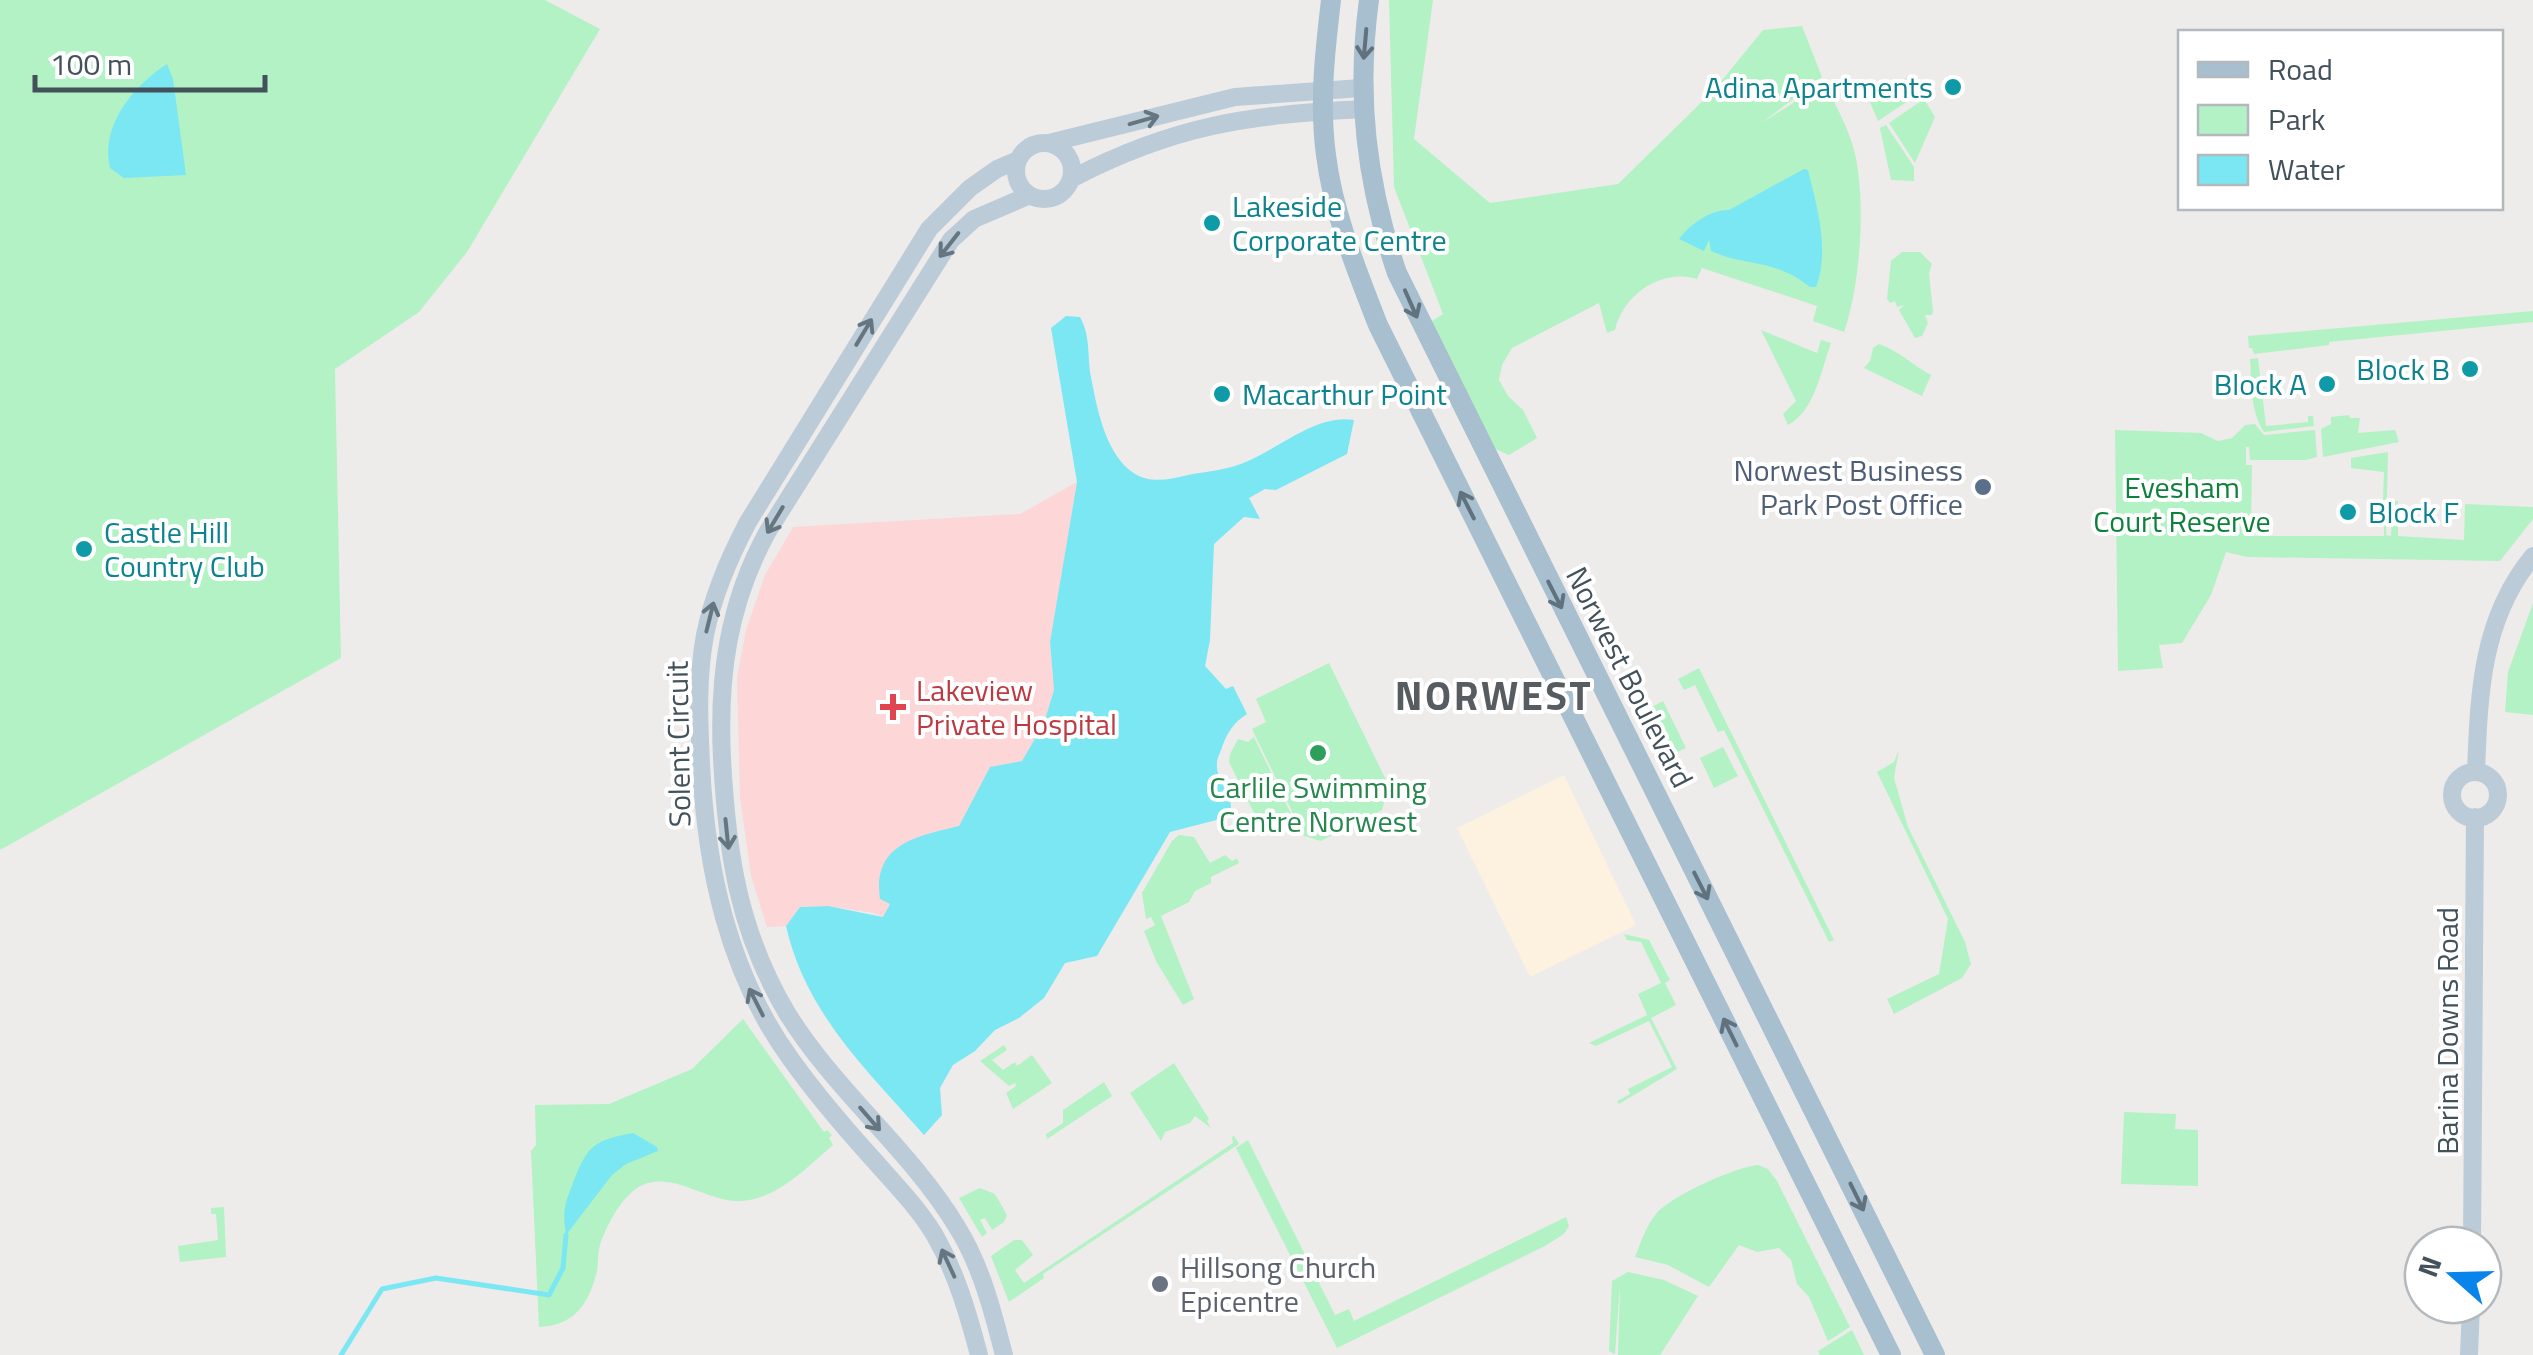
<svg xmlns="http://www.w3.org/2000/svg" width="2533" height="1355" font-family="'Titillium Web',sans-serif">
  <style>
    .commercial { fill: #fdf1e0 }
    .medical { fill: #fdd6d7 }
    .green { fill: #b3f2c4 }
    .water { fill: #7be7f3 }
    .lines { fill: none; stroke-linecap: round; stroke-linejoin: round }
    .stream { stroke: #7be7f3; stroke-width: 5 }
    .secondary { stroke: #bbcbd7; stroke-width: 18 }
    .primary { stroke: #a7bfce; stroke-width: 20 }
    .oneway { stroke: #60727d }
    .oneway2 { stroke: #667680 }
    .culture-dot { fill: #0f9aa8; stroke: #fff; stroke-width: 4 }
    .service-dot { fill: #5c6f8a; stroke: #fff; stroke-width: 4 }
    .health-dot { fill: #e0444e; stroke: #fff; stroke-width: 4 }
    .leisure-dot { fill: #2e9e5b; stroke: #fff; stroke-width: 4 }
    .worship-dot { fill: #6b7280; stroke: #fff; stroke-width: 4 }
    .labels { text-anchor: middle; dominant-baseline: central; stroke-width: 8; stroke-linejoin: round; paint-order: stroke }
    .culture-label { font-size: 30px; fill: #0d838f; stroke: #fff; text-anchor: start }
    .service-label { font-size: 30px; fill: #4e5e75; stroke: #fff; text-anchor: end }
    .park-label { font-size: 30px; fill: #0e803b; stroke: #fff }
    .street-label { font-size: 30px; fill: #42515a; stroke: #fff }
    .health-label { font-size: 30px; fill: #be3a42; stroke: #fff; text-anchor: start }
    .leisure-label { font-size: 30px; fill: #27864d; stroke: #fff }
    .worship-label { font-size: 30px; fill: #5b616d; stroke: #fff; text-anchor: start }
    .district-label { font-size: 40px; font-weight: bold; letter-spacing: 2.5px; fill: #575c61; stroke: #fff }
  </style>
  <rect width="100%" height="100%" fill="#eeebeb"/>
  <path class="commercial" d="M1564 775 1636 925 1530 977 1457 828Z"/>
  <path class="medical" d="M1077 482 1050 642 1054 690 1044 723 1022 761 990 767 959 826 927 834 883 917 874 913 828 906 800 907 786 926 767 927 751 876 740 797 737 678 746 630 765 575 793 527 1020 514Z"/>
  <path class="green" d="M0 0H545L600 29 467 252 419 312 335 369 341 658 0 850Z
    M1389 0H1433L1414 139 1490 203 1618 184 1715 89 1763 30 1802 26 1822 77 1763 122 1825 83C1834 102 1844 120 1851 140 1868 188 1861 284 1844 332L1813 321 1817 306 1702 268 1697 279C1661 268 1623 295 1615 330L1607 333 1599 303 1512 348 1502 365 1499 380 1508 396 1523 410 1537 438 1509 455 1493 448 1429 323 1443 314 1394 187Z
    M1906 78 1917 95 1878 121 1870 102Z
    M1924 99 1935 117 1915 163 1889 123Z
    M1886 125 1914 167V181L1891 180 1880 128Z
    M1902 252H1920L1932 264 1929 273 1933 312 1932 315H1925L1928 323 1922 336 1915 338 1899 310 1904 305 1897 307 1895 301 1890 303 1887 299 1891 261Z
    M2533 311V322L2329 342V345L2254 354 2252 348H2249L2248 336Z
    M1761 330 1817 353 1821 340 1831 343C1821 370 1815 411 1788 425L1783 414 1796 401Z
    M1879 344C1900 351 1912 365 1931 375L1922 396 1864 368 1870 361 1873 348Z
    M2258 358 2266 426 2308 422V416H2313L2314 426 2264 432C2250 411 2252 384 2250 359Z
    M2349 415 2350 418H2360L2358 433 2395 430 2399 442 2323 457 2321 429 2331 424V417Z
    M2255 424 2264 435 2315 430 2317 457 2306 460H2250L2249 447H2246V465H2252L2251 536H2384V507H2387L2386 535 2391 536 2393 501H2398V536L2464 540 2465 504 2533 507V519L2500 561 2247 557 2226 552 2211 595 2182 643 2159 645 2163 668 2118 671 2115 430 2201 433 2218 441 2232 438 2245 425Z
    M2388 452 2387 500H2383L2384 472 2351 468V458Z
    M2533 603V715L2505 712 2508 672Z
    M1329 663 1389 786 1382 810 1321 841 1304 836 1252 729 1266 722 1256 699Z
    M1699 668 1834 940 1829 942 1724 730 1718 732 1695 685 1684 690 1678 679Z
    M1663 701 1686 748 1673 754 1650 708Z
    M1254 737 1293 818 1260 833 1255 815 1229 762 1230 754 1238 739 1248 742Z
    M1723 747 1738 776 1714 788 1700 758Z
    M1899 750 1894 778 1908 827 1965 942 1971 964 1962 978 1894 1014 1887 999 1939 974 1948 919 1877 772 1894 762Z
    M1179 835 1194 837 1210 863 1225 855 1232 861 1237 858 1239 863 1211 877V883L1195 891 1189 902 1161 916 1194 999 1183 1005 1157 963 1144 931 1155 925 1151 917 1146 919 1142 893 1172 841Z
    M1624 934 1649 940 1670 980 1665 983 1676 1005 1651 1018 1677 1069 1619 1104 1617 1101 1630 1094 1628 1089 1672 1067 1649 1021 1596 1046 1589 1043 1647 1015 1638 994 1661 983 1641 942 1627 940Z
    M743 1019 824 1132 827 1130 832 1135 829 1138 833 1145C807 1167 779 1198 742 1201 706 1204 665 1163 632 1192 618 1204 606 1227 600 1245 597 1255 599 1265 596 1275 588 1306 572 1326 539 1327L531 1151 536 1145 535 1105 609 1104 692 1069Z
    M1004 1045 1007 1050 992 1060 1003 1070 1015 1062 1017 1066 1032 1055 1052 1083 1013 1109 1006 1093 1016 1086 1015 1083 1009 1086 980 1061Z
    M1174 1063 1209 1119 1207 1121 1211 1128 1195 1116 1190 1123 1165 1132 1161 1141 1130 1093Z
    M1104 1082 1112 1096 1047 1139 1046 1134 1063 1123V1110Z
    M2124 1112 2176 1114 2175 1129 2198 1130V1186L2121 1184Z
    M1234 1136 1239 1144 1043 1274 1044 1278 1009 1302 991 1256 1014 1240H1022L1033 1255 1015 1270 1024 1283 1233 1143 1232 1137Z
    M1248 1140 1335 1315 1349 1309 1354 1321 1566 1217 1569 1226 1564 1234 1545 1246 1337 1348 1236 1148Z
    M1758 1165 1768 1169 1777 1181 1850 1327 1828 1341 1809 1297 1797 1284 1791 1260 1779 1248 1757 1252 1739 1245 1709 1287 1668 1265 1635 1257C1641 1242 1646 1226 1656 1214 1671 1196 1735 1167 1758 1165Z
    M980 1188 995 1194 1007 1215 1004 1222 992 1230 985 1218 980 1220 987 1233 982 1237 959 1198Z
    M224 1207 226 1257 180 1262 178 1246 218 1240 216 1214H211V1208Z
    M1628 1272 1664 1280 1698 1296 1660 1355H1618L1620 1284 1615 1354 1609 1351 1612 1281Z
    M1852 1330 1864 1355H1820L1818 1351Z"/>
  <path class="water" d="M167 64 173 79 186 175 124 178 110 168C100 126 133 86 167 64Z
    M1804 169 1808 170C1817 207 1830 250 1816 287H1810C1774 258 1749 268 1711 251L1709 240 1704 251 1679 239C1689 225 1711 209 1729 210Z
    M1066 316 1080 317C1091 337 1087 356 1091 377 1097 409 1106 456 1135 474 1152 484 1171 479 1188 475 1208 471 1229 470 1248 461 1281 447 1317 414 1354 420L1347 454 1276 490 1265 489 1249 498 1260 519 1244 517 1214 544 1210 640 1205 666 1226 689 1233 686 1247 714C1234 722 1227 733 1222 747 1221 752 1217 757 1217 763 1215 784 1239 796 1228 817L1170 832 1097 956 1065 963 1044 998 1019 1018 995 1030 975 1051 953 1065 940 1088 942 1115 924 1135C867 1070 806 1014 786 926L800 907 828 906 883 917 890 904 880 899C872 844 917 836 959 826L990 767 1022 761 1044 723 1054 690 1050 642 1077 482 1051 328Z
    M633 1133 657 1147 658 1151 626 1164 612 1175 566 1235C562 1208 565 1205 574 1180 588 1145 595 1140 633 1133Z"/>
  <g class="lines">
    <path class="stream" d="M341 1355 382 1289 436 1278 549 1295 563 1268 566 1235"/>
    <path class="secondary" d="M1049 143 1235 97 1361 88
      M1016 171a28 28 0 1 1 56 0a28 28 0 1 1-56 0Z
      M1071 179C1174 125 1248 115 1363 109
      M2476 772C2479 694 2481 619 2533 556
      M2452 795a23 23 0 1 1 46 0a23 23 0 1 1-46 0Z
      M2472 1245 2475 817
      M979 1355C968 1313 956 1272 934 1234 917 1206 893 1182 872 1158 843 1126 815 1093 790 1058 728 972 706 868 701 764 699 721 697 678 705 635 713 595 729 558 748 522L929 229 970 188 997 169 1018 160
      M1004 1355C993 1312 981 1265 957 1227 910 1149 835 1091 787 1013 738 930 727 853 722 758 718 677 728 603 768 531L951 240 974 219 1030 195
      M2469 1355 2471 1305"/>
    <path class="primary" d="M1331 0C1325 51 1319 103 1326 155 1333 213 1357 271 1378 325L1891 1355
      M1369 0C1356 95 1366 182 1397 273L1935 1355"/>
  </g>
  <defs><path id="oneway-shaft" d="M-6 0H5M1.5-3L5.5 0L1.5 3" fill="none" stroke-width="1.6" stroke-linecap="round" stroke-linejoin="round" transform="scale(2.5)"/></defs>
  <g class="oneway">
    <use href="#oneway-shaft" transform="translate(1365 44) rotate(95)"/>
    <use href="#oneway-shaft" transform="translate(1411 304) rotate(66)"/>
    <use href="#oneway-shaft" transform="translate(1467 505) rotate(-117)"/>
    <use href="#oneway-shaft" transform="translate(1555 595) rotate(63)"/>
    <use href="#oneway-shaft" transform="translate(1701 886) rotate(63)"/>
    <use href="#oneway-shaft" transform="translate(1730 1032) rotate(-116)"/>
    <use href="#oneway-shaft" transform="translate(1857 1197) rotate(64)"/>
  </g>
  <g class="oneway2">
    <use href="#oneway-shaft" transform="translate(1144 120) rotate(-16)"/>
    <use href="#oneway-shaft" transform="translate(949 245) rotate(128)"/>
    <use href="#oneway-shaft" transform="translate(864 332) rotate(-59)"/>
    <use href="#oneway-shaft" transform="translate(775 520) rotate(121)"/>
    <use href="#oneway-shaft" transform="translate(710 617) rotate(-76)"/>
    <use href="#oneway-shaft" transform="translate(727 834) rotate(84)"/>
    <use href="#oneway-shaft" transform="translate(756 1002) rotate(-117)"/>
    <use href="#oneway-shaft" transform="translate(870 1119) rotate(49)"/>
    <use href="#oneway-shaft" transform="translate(948 1263) rotate(-115)"/>
  </g>
  <g class="culture-dot">
    <circle cx="1953" cy="87" r="10"/>
    <circle cx="1212" cy="223" r="10"/>
    <circle cx="2470" cy="369" r="10"/>
    <circle cx="2327" cy="384" r="10"/>
    <circle cx="1222" cy="394" r="10"/>
    <circle cx="2348" cy="512" r="10"/>
    <circle cx="84" cy="549" r="10"/>
  </g>
  <circle class="service-dot" cx="1983" cy="487" r="10"/>
  <path class="health-dot" d="M888 692h10v10h10v10h-10v10h-10v-10h-10v-10h10z"/>
  <circle class="leisure-dot" cx="1318" cy="753" r="10"/>
  <circle class="worship-dot" cx="1160" cy="1284" r="10"/>
  <g class="labels">
    <g class="culture-label">
      <text x="1933" y="87" text-anchor="end">Adina Apartments</text>
      <text x="1232" y="206">Lakeside<tspan x="1232" dy="34">Corporate Centre</tspan></text>
      <text x="2450" y="369" text-anchor="end">Block B</text>
      <text x="2307" y="384" text-anchor="end">Block A</text>
      <text x="1242" y="394">Macarthur Point</text>
      <text x="2368" y="512">Block F</text>
      <text x="104" y="532">Castle Hill<tspan x="104" dy="34">Country Club</tspan></text>
    </g>
    <g class="service-label">
      <text x="1963" y="470">Norwest Business<tspan x="1963" dy="34">Park Post Office</tspan></text>
    </g>
    <g class="park-label">
      <text x="2182" y="487">Evesham<tspan x="2182" dy="34">Court Reserve</tspan></text>
    </g>
    <g class="street-label">
      <text transform="translate(1630 677) rotate(63)">Norwest Boulevard</text>
      <text transform="translate(678 744) rotate(-91)">Solent Circuit</text>
      <text transform="translate(2447 1031) rotate(-90)">Barina Downs Road</text>
    </g>
    <g class="health-label">
      <text x="916" y="690">Lakeview<tspan x="916" dy="34">Private Hospital</tspan></text>
    </g>
    <g class="leisure-label">
      <text x="1318" y="787">Carlile Swimming<tspan x="1318" dy="34">Centre Norwest</tspan></text>
    </g>
    <g class="worship-label">
      <text x="1180" y="1267">Hillsong Church<tspan x="1180" dy="34">Epicentre</tspan></text>
    </g>
    <g class="district-label">
      <text x="1494" y="695">NORWEST</text>
    </g>
  </g>
  <rect x="2178" y="30" width="325" height="180" fill="#ffffff" stroke="#b3b9bd" stroke-width="2.5"/>
  <rect x="2198" y="62" width="50" height="15" fill="#a7bfce" stroke="#b3b9bd" stroke-width="2.5"/>
  <text x="2268" y="80" font-size="30" fill="#42515a">Road</text>
  <rect x="2198" y="105" width="50" height="30" fill="#b3f2c4" stroke="#b3b9bd" stroke-width="2.5"/>
  <text x="2268" y="130" font-size="30" fill="#42515a">Park</text>
  <rect x="2198" y="155" width="50" height="30" fill="#7be7f3" stroke="#b3b9bd" stroke-width="2.5"/>
  <text x="2268" y="180" font-size="30" fill="#42515a">Water</text>
  <g transform="translate(2453 1275) rotate(290)"><circle r="48" fill="#ffffff" stroke="#b3b9bd" stroke-width="2.5"/>
  <path d="M0-8L18 38L0 25L-18 38Z" fill="#0884eb"/>
  <text y="-15" font-size="28" font-weight="bold" text-anchor="middle" fill="#42515a">N</text>
  </g>
  <path d="M35 75v15h230v-15" fill="none" stroke="#42515a" stroke-width="5"/>
  <text x="50" y="75" font-size="30" fill="#42515a" stroke="#ffffff" stroke-width="8" paint-order="stroke">100 m</text>
</svg>
